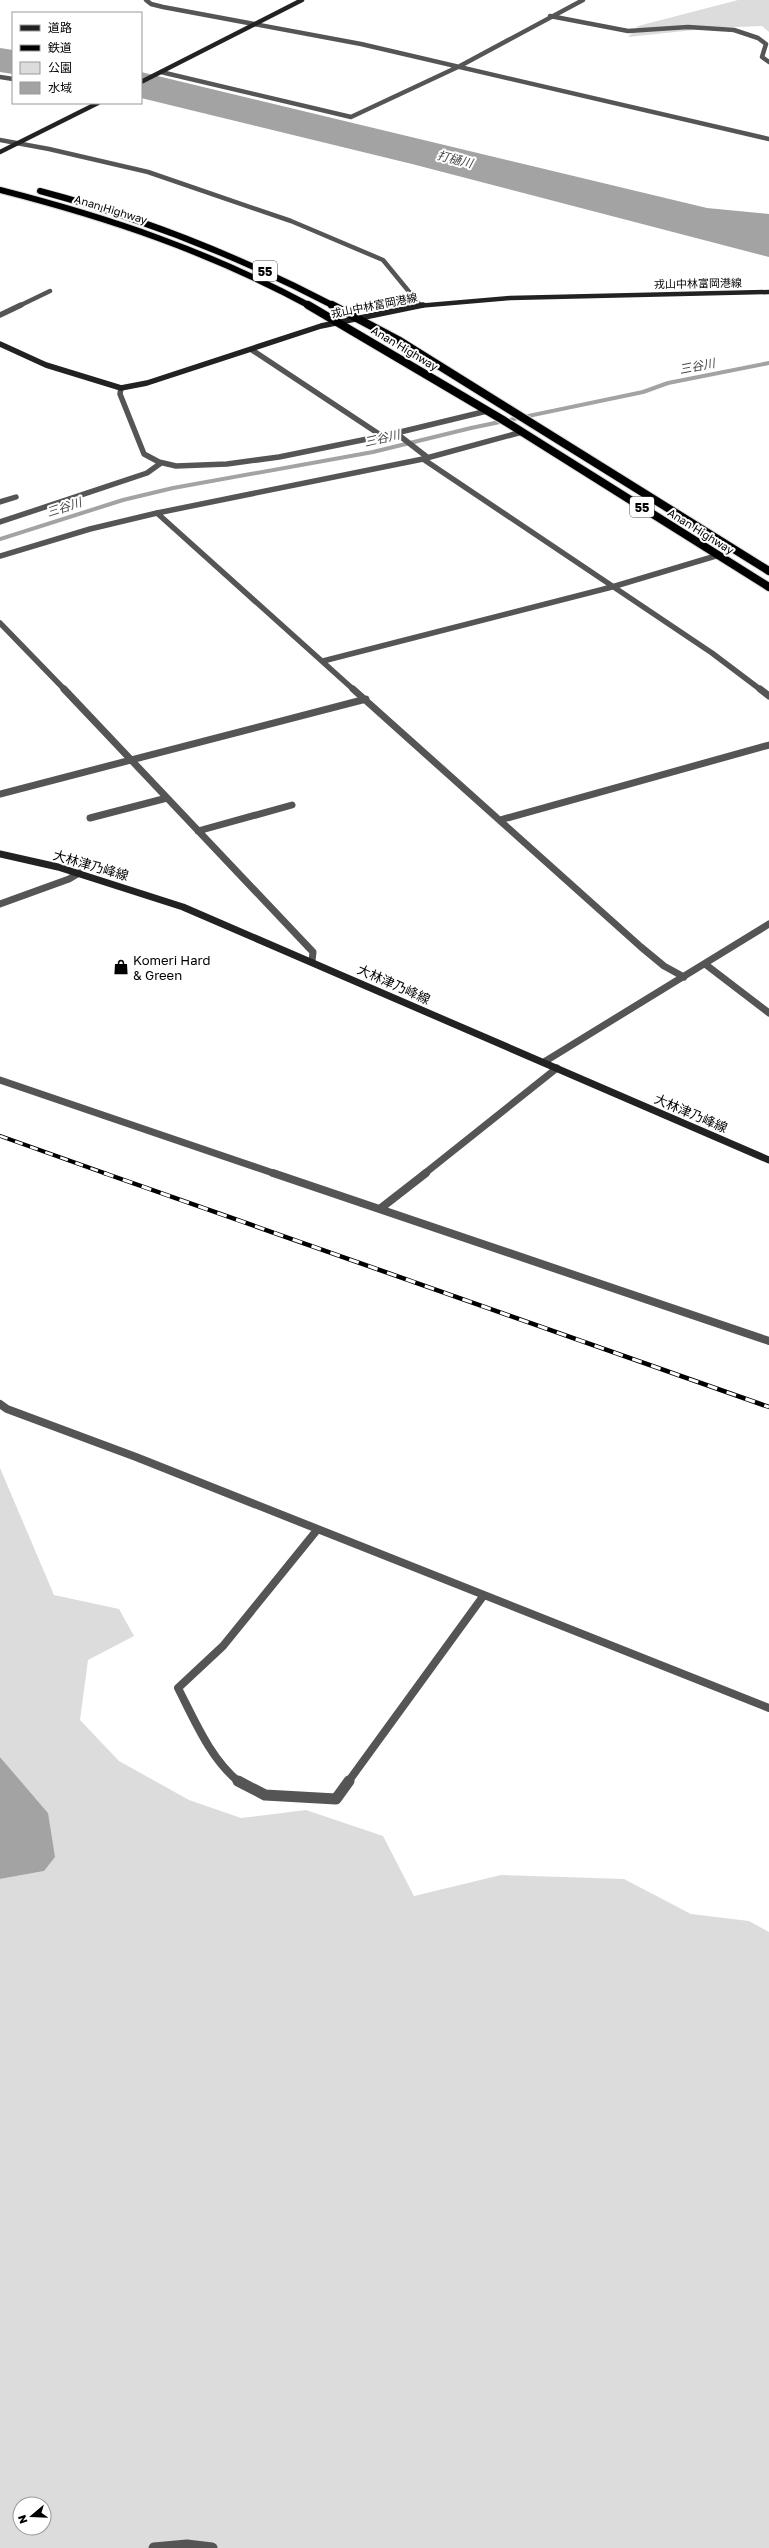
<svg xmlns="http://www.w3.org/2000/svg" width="769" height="2548" font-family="'Golos Text','Noto Sans JP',sans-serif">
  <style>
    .green { fill: #dcdcdc; fill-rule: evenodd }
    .water { fill: #a3a3a3 }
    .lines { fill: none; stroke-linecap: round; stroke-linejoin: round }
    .stream { stroke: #a3a3a3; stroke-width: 4 }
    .highway-far1-casing { stroke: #dbdbdb; stroke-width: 8 }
    .highway-casing { stroke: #dbdbdb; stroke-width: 10 }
    .street-far4 { stroke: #555; stroke-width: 4.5 }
    .street-far3 { stroke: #555; stroke-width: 5.5 }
    .street-far2 { stroke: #555; stroke-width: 7 }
    .street-far1 { stroke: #555; stroke-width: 8 }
    .street { stroke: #555; stroke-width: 11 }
    .secondary-far2 { stroke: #222; stroke-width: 4.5 }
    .secondary-far1 { stroke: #222; stroke-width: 5.5 }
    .secondary { stroke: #222; stroke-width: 7 }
    .highway-far1 { stroke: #000; stroke-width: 6 }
    .highway { stroke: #000; stroke-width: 8 }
    .rail-far1-casing { stroke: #000; stroke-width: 4 }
    .rail-casing { stroke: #000; stroke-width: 4.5 }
    .rail-far1 { stroke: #fff; stroke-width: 2.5; stroke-dasharray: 8; stroke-linecap: butt }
    .rail { stroke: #fff; stroke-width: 3; stroke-dasharray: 10; stroke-linecap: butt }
    .labels { text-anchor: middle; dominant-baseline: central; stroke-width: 4; stroke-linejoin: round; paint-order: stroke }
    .far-street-label { font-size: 11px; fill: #000; stroke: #fff }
    .far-water-label { font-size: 12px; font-style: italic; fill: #444; stroke: #fff }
    .shield { fill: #fff; stroke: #4c4c4c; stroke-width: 1 }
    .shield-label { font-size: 12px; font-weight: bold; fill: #000 }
    .street-label { font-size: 13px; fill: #000; stroke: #fff }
    .poi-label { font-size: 13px; fill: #000; stroke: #fff; text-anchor: start }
  </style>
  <rect width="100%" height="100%" fill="#fff"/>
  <path class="green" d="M738 0H769V32L762 26 713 28 628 37 638 26Z
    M0 1468 54 1595 119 1609 134 1636 88 1660 80 1720 119 1761 189 1800 241 1818 306 1810 383 1836 414 1896 501 1875 624 1879 691 1914 749 1921 769 1932V2548H0V1879L44 1871 48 1813 0 1757ZM20 2504H44V2528H20Z"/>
  <path class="water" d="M0 48 13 50V74L0 72Z
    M141 72 707 208 769 214V257L412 164 141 98Z
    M0 1757 48 1813 55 1857 44 1871 0 1879Z"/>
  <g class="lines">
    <path class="stream" d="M0 539 123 500 173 488 373 452 471 428 643 392 668 383 769 363"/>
    <g class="highway-far1-casing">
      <path id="highway-far1" d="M0 190C110 218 210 252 310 306
        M40 191C143 218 240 257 334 306"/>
    </g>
    <g class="highway-casing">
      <path id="highway" d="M308 305 503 420 769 587
        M332 305 398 340 769 571"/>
    </g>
    <path class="street-far4" d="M146 0 151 4 163 7 361 44 769 139
      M550 16 628 31 688 27 734 30 758 38 766 44 762 57 769 62
      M161 72 351 117 460 66 583 0
      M0 77 13 79
      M0 140 49 149 148 172 291 221 383 260 420 305
      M19 306 50 291"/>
    <path class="street-far3" d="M0 315 21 305
      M252 350 382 436 396 433
      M121 388 120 394 144 454 159 462 176 466 227 464 279 457 382 436
      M427 457 396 433 487 411
      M423 459 712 653 761 690
      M0 502 16 497
      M157 513 354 690
      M0 522 147 473 161 463
      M0 556 90 529 157 513 423 459 522 432
      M0 623 65 690
      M323 661 612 587 719 555"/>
    <path class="street-far2" d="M64 689 313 952 312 961
      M353 689 641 947 664 966 684 977
      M760 689 769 696
      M0 794 366 699
      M90 818 167 798
      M500 820 769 745
      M198 831 292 805
      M0 904 69 879 79 873
      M705 964 769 1013
      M544 1062 769 924
      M0 1080 276 1174
      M424 1174 557 1068"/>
    <path class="street-far1" d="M273 1173 769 1341
      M381 1208 426 1173
      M0 1404 7 1409 136 1457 769 1708
      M239 1782C210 1758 195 1721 178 1688L223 1646 317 1530
      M348 1782 484 1595"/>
    <path class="street" d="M238 1781 265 1795 336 1799 349 1781
      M154 2548 187 2545 212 2548"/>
    <path class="secondary-far2" d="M141 82 302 0
      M0 152 98 103
      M417 306 510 298 769 292"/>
    <path class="secondary-far1" d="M0 344 46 365 121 388 147 383 321 326 423 305"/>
    <path class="secondary" d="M0 854 58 867 183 907 769 1160"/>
    <use href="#highway-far1" class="highway-far1"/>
    <use href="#highway" class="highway"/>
    <g class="rail-far1-casing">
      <path id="rail-far1" d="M0 1136 107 1174"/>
    </g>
    <g class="rail-casing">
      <path id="rail" d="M104 1173 769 1407"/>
    </g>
    <use href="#rail-far1" class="rail-far1"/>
    <use href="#rail" class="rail"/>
  </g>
  <defs>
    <g id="shop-bare" transform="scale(1.2)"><path d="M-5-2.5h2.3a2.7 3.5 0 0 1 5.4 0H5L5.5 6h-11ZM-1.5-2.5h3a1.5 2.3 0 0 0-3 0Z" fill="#000" stroke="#fff" stroke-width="2.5" paint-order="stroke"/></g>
  </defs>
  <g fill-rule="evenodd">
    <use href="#shop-bare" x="121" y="967"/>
  </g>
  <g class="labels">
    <g class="far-street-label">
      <text transform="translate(111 209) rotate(17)">Anan Highway</text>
      <text transform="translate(698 283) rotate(-1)">戎山中林富岡港線</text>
      <text transform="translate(374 305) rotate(-11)">戎山中林富岡港線</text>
      <text transform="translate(405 348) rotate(31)">Anan Highway</text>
      <text transform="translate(701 531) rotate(32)">Anan Highway</text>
    </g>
    <g class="far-water-label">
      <text transform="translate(455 159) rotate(14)">打樋川</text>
      <text transform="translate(697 366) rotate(-11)">三谷川</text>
      <text transform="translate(382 438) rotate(-13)">三谷川</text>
      <text transform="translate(64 507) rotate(-18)">三谷川</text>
    </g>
    <g class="shield">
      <rect x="253" y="261" width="24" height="20" rx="3"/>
      <rect x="630" y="497" width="24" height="20" rx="3"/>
    </g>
    <g class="shield-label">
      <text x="265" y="271">55</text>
      <text x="642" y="507">55</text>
    </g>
    <g class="street-label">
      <text transform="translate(91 865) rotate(16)">大林津乃峰線</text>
      <text transform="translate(394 984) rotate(24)">大林津乃峰線</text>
      <text transform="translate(691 1113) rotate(23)">大林津乃峰線</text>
    </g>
    <g class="poi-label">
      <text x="133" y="960">Komeri Hard<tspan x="133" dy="15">&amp; Green</tspan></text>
    </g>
  </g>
  <rect x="12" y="12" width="130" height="92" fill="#ffffff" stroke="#999999"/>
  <rect x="20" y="25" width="20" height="6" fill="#222222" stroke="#999999"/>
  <text x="48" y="32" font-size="12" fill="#000000">道路</text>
  <rect x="20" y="45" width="20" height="6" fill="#000000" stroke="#999999"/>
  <text x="48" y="52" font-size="12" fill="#000000">鉄道</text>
  <rect x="20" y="62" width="20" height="12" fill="#dcdcdc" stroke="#999999"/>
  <text x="48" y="72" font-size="12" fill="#000000">公園</text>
  <rect x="20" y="82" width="20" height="12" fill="#a3a3a3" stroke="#999999"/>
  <text x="48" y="92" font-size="12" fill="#000000">水域</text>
  <g transform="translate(32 2516) rotate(251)"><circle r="19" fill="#ffffff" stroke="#999999"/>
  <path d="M0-3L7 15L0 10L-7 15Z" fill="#000000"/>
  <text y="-6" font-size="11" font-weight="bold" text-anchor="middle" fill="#000000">N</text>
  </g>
</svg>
